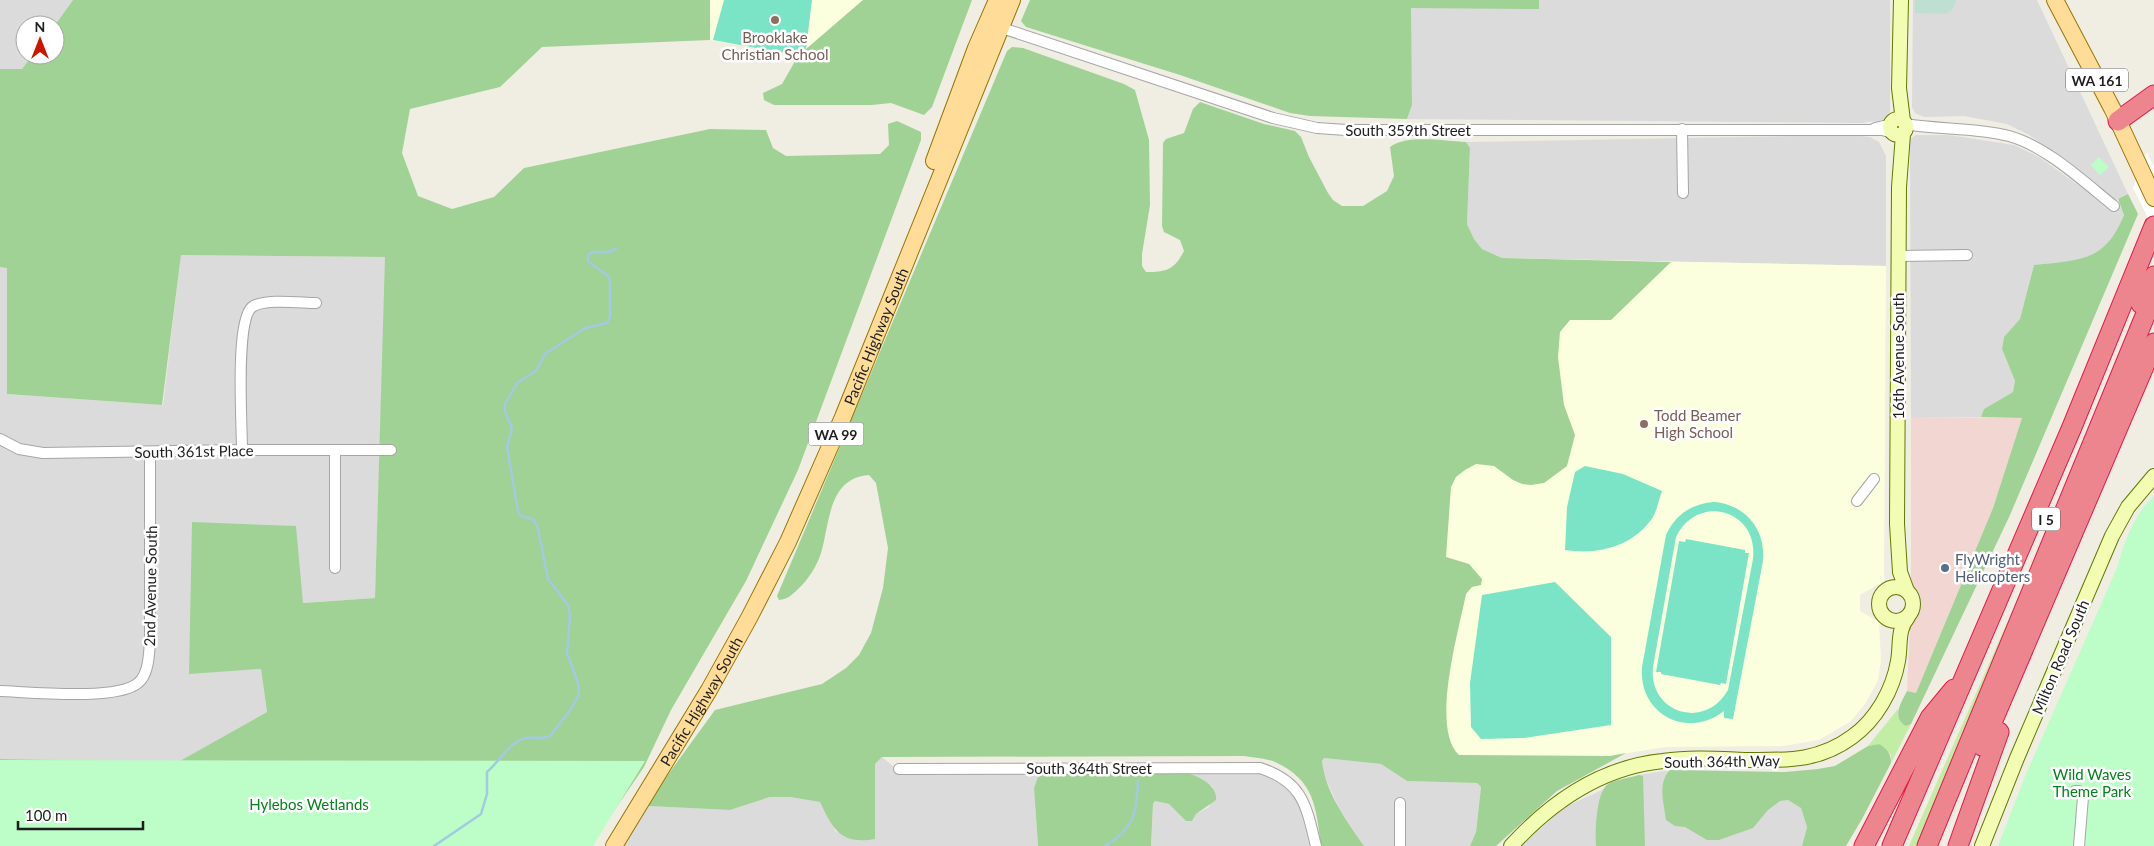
<svg xmlns="http://www.w3.org/2000/svg" width="2154" height="846" font-family="Lato,sans-serif">
  <style>
    .residential { fill: #dcdbdb }
    .commercial { fill: #f2d6d1 }
    .education { fill: #fcffdd }
    .grass { fill: #c2eda5 }
    .forest { fill: #a1d295 }
    .wetland { fill: #bfdfd3 }
    .park { fill: #bdfdc8 }
    .pitch { fill: #7ce4c6; fill-rule: evenodd }
    .pier { fill: #fff }
    .lines { fill: none; stroke-linecap: round; stroke-linejoin: round }
    .stream { stroke: #a0cbe0; stroke-width: 2.5 }
    .street-casing { stroke: #a5a5a5; stroke-width: 12 }
    .secondary-casing { stroke: #607a00; stroke-width: 16 }
    .primary-casing { stroke: #987500; stroke-width: 18 }
    .highway-casing { stroke: #e5194a; stroke-width: 21 }
    .street { stroke: #fff; stroke-width: 10 }
    .secondary { stroke: #f2fdb3; stroke-width: 14 }
    .primary { stroke: #fd9; stroke-width: 16 }
    .highway { stroke: #ec858e; stroke-width: 19 }
    .education-dot { fill: #8d6e63; stroke: #fff; stroke-width: 2 }
    .service-dot { fill: #5c6f8a; stroke: #fff; stroke-width: 2 }
    .labels { text-anchor: middle; dominant-baseline: central; stroke-width: 5; stroke-linejoin: round; paint-order: stroke }
    .shield { fill: #fff; stroke: #626262; stroke-width: 1 }
    .shield-label { font-size: 14px; font-weight: bold; fill: #1e1e1e }
    .education-label { font-size: 15px; fill: #785e54; stroke: #fff }
    .street-label { font-size: 15px; fill: #1e1e1e; stroke: #fff }
    .service-label { font-size: 15px; fill: #4e5e75; stroke: #fff; text-anchor: start }
    .park-label { font-size: 15px; fill: #04831c; stroke: #fff }
  </style>
  <rect width="100%" height="100%" fill="#f0ede3"/>
  <path class="residential" d="M0 0H73L55 25H25V55H33L23 69H0Z
    M1400 0H1890V111L1888 117 1884 120 1862 123 1407 119 1412 105 1410 8Z
    M1913 0H2037L2128 194 2116 200 2064 158 2029 135 2007 124 1964 116 1924 117 1915 113 1912 107Z
    M1851 135 1870 137 1879 142 1886 156V266L1502 258 1482 249 1474 239 1467 224 1470 148 1466 142Z
    M1916 135H1949L2014 145 2039 157 2113 210 2121 207 2124 215 2118 229 2105 248 2080 260 2034 265 2020 320 2004 337 2002 349 2015 381 2013 392 1984 409 1981 417H1911L1910 144V139Z
    M181 255 386 257 375 598 302 603 189 673 261 669 267 712 178 762 0 759V267H7V394L163 405Z
    M882 757 901 773 1047 772 1034 788 1038 846H624L648 806 730 810 770 797H790L820 802 836 832 875 839V764Z
    M1324 758 1381 764 1407 781 1477 783 1481 787 1476 832 1470 846H1364L1340 810 1323 773 1322 761Z
    M1670 770 1785 772 1801 808 1807 827 1802 846H1521L1565 807 1602 790 1609 784 1639 775Z
    M1246 772 1271 776 1283 782 1291 792 1300 806 1310 846H1151L1153 804 1155 801 1169 804 1192 821 1196 814 1209 807 1213 787 1190 773Z"/>
  <path class="commercial" d="M1911 417 2022 418 1993 508 1916 693 1907 691 1910 626 1918 616 1921 605 1918 592 1911 583Z"/>
  <path class="education" d="M710 0H863L798 56 710 40Z
    M1406 256 1886 266 1884 581 1860 595V611L1879 622 1881 660 1878 680 1865 704 1851 721 1819 740 1783 746 1665 747 1610 756 1399 754Z"/>
  <path class="grass" d="M2046 534 1921 846H1909Z
    M1898 709V716L1906 726 1911 724 1891 763V755L1879 744 1868 746Z"/>
  <path class="forest" d="M73 0H710V40L542 47 500 87 410 109 402 153 418 196 452 209 494 197 524 168 710 129 766 130 773 148 786 156 880 154 889 145 888 124 897 121 921 132V140L798 470 746 581 671 710 644 767 590 846H0V759L178 762 267 712 261 669 189 674 192 522 296 526 303 603 375 598 385 257 181 255 162 405 7 394V268L0 267V69H22L33 55H55V25Z
    M863 0H972L932 107 924 115 891 103 872 105H774L764 100 763 93 782 84 798 56Z
    M1030 0H1539V9L1411 8 1412 105 1407 119 1310 116 1290 113 1180 75 1026 27 1021 21Z
    M1012 47 1023 48 1124 84 1135 90 1149 140 1150 205 1142 254V266L1146 272C1167 272 1174 270 1184 251L1180 240 1164 232 1162 226 1163 143 1166 139 1184 133 1193 109 1200 102 1264 124 1295 131 1301 137 1309 157 1328 193 1333 200 1342 206H1363L1387 191 1394 176 1390 147C1406 134 1446 141 1466 142L1470 148 1467 224 1474 239 1482 249 1502 258 1671 262 1611 320H1570L1560 332 1558 357 1564 405 1575 435 1567 466 1544 483 1531 485 1522 484 1513 480 1494 466 1476 464 1465 470 1456 477 1451 487 1446 557 1469 564 1482 579 1481 585 1472 587 1466 594C1459 630 1430 729 1459 755L1610 756 1626 753 1557 791 1496 846H1470L1476 832 1481 787 1477 783 1407 781 1381 764 1324 758 1322 761C1325 792 1347 821 1364 846H1321C1316 808 1315 780 1275 762 1266 758 1254 758 1244 756L882 757 875 764V839C840 845 833 829 820 802L790 797H770L730 810 648 806V802L715 710 822 684 846 668 859 655 871 633 883 588 888 548 876 483 869 475C828 478 830 523 821 553 817 566 808 580 798 589 792 595 788 599 779 600L777 596 1007 51Z
    M2128 194 2138 214 2010 515 1911 724 1906 726C1891 717 1901 703 1907 691L1916 693 1993 508 2022 418 1981 417 1984 409 2013 392 2015 381 2002 349 2004 337 2020 319 2034 265C2080 260 2105 262 2124 215L2118 199Z
    M1879 744C1887 749 1891 753 1891 763L1862 819 1846 846H1802L1807 827 1801 808 1788 800 1780 801 1768 810 1753 828 1719 840H1707L1685 827 1675 826 1666 820C1664 804 1657 783 1670 770L1785 772 1818 769 1835 766 1868 746Z
    M1166 771C1174 772 1183 771 1190 774 1201 777 1218 787 1216 800L1196 814 1192 821H1186L1169 804 1155 801 1153 804 1151 846H1038L1034 788 1038 777 1047 772Z
    M1639 775 1643 776 1645 846H1596C1595 832 1596 792 1608 784 1617 779 1630 778 1639 775Z"/>
  <path class="wetland" d="M1915 0H1956L1953 9 1946 14 1915 13Z"/>
  <path class="park" d="M2099 157 2109 167 2100 175 2091 165Z
    M2154 496V846H1998L2026 774 2117 568C2124 543 2134 514 2154 496Z
    M0 760 645 761 593 846H0Z"/>
  <path class="pitch" d="M724 0H812L806 49 789 54 713 40Z
    M1585 466 1623 474 1662 491C1659 499 1657 510 1653 517 1633 547 1598 555 1565 550L1567 507 1575 472Z
    M1713 502C1745 504 1766 529 1763 561L1733 719 1724 718V711C1687 740 1638 714 1642 667L1666 535C1675 515 1691 504 1713 502ZM1714 511C1741 513 1756 533 1753 559L1728 690C1705 731 1648 713 1653 667L1676 537C1684 521 1696 512 1714 511Z
    M1686 539 1745 550V553H1749L1726 684 1721 683 1720 685 1661 674V672H1656L1679 541 1685 542Z
    M1555 582 1611 637V725L1524 738 1481 739 1471 727 1470 683 1482 595Z"/>
  <path class="pier" d="M2147 153 2154 167V230L2133 188Z"/>
  <g class="lines">
    <path class="stream" d="M434 846 481 814 487 794V772C499 762 507 745 522 739 531 736 541 740 550 736L568 713 578 697 579 693 578 683 567 653 570 615 568 605 548 579 538 529 534 520 520 515 518 511 507 447 512 428 505 412V404L517 383 536 371 545 354 585 328 607 323 610 316V280L608 276 588 261V255L592 252H608L616 249
      M1105 846C1135 828 1136 813 1138 781"/>
    <g class="street-casing">
      <path id="street" d="M996 26 1273 118 1317 128 1346 130H1882L1893 133
        M1905 124C1940 130 1975 127 2009 136 2046 146 2084 182 2114 206
        M1875 128 1892 124
        M1682 129 1683 193
        M1899 256 1967 255
        M0 439 19 449 43 453 242 450H391
        M242 450C242 424 235 321 252 307 265 298 301 303 316 303
        M335 450V568
        M1857 501 1874 479
        M0 691C29 692 117 701 138 683 149 674 149 654 150 640V452
        M899 769 1260 768C1303 782 1306 805 1316 846
        M2075 791H2079L2083 797 2079 846
        M1400 803V846"/>
    </g>
    <g class="secondary-casing">
      <path id="secondary" d="M1901 0 1899 88 1903 121
        M1890 127a8 8 0 1 1 16 0a8 8 0 1 1-16 0Z
        M1903 134 1899 187 1897 524 1900 572 1907 591
        M1879 604a17 17 0 1 1 34 0a17 17 0 1 1-34 0Z
        M1511 846C1552 801 1602 767 1663 761 1691 757 1719 759 1747 760 1786 760 1818 762 1852 737 1876 720 1893 690 1898 661 1901 645 1897 630 1908 617
        M1982 846 2017 758 2112 536 2128 507 2154 476"/>
    </g>
    <g class="primary-casing">
      <g id="primary">
        <path d="M2055 0 2113 110 2154 198"/>
        <path d="M934 161 976 48 997 0"/>
        <path id="s1" d="M614 846 709 690 749 618 788 542 843 417 1012 0"/>
      </g>
    </g>
    <g class="highway-casing">
      <path id="highway" d="M2118 121 2154 95
        M2141 304 2154 276
        M1982 746 2154 343
        M1864 846 1930 718 1954 689
        M1892 846 2072 427 2154 226
        M1927 846 2154 294
        M1958 846 1999 732"/>
    </g>
    <use href="#street" class="street"/>
    <use href="#secondary" class="secondary"/>
    <use href="#primary" class="primary"/>
    <use href="#highway" class="highway"/>
  </g>
  <g class="education-dot">
    <circle cx="775" cy="20" r="5"/>
    <circle cx="1644" cy="424" r="5"/>
  </g>
  <circle class="service-dot" cx="1945" cy="568" r="5"/>
  <g class="labels">
    <g class="shield">
      <rect x="2066" y="68.5" width="62" height="23" rx="4"/>
      <rect x="808.5" y="422.5" width="55" height="23" rx="4"/>
      <rect x="2032" y="507.5" width="28" height="23" rx="4"/>
    </g>
    <g class="shield-label">
      <text x="2097" y="80">WA 161</text>
      <text x="836" y="434">WA 99</text>
      <text x="2046" y="519">I 5</text>
    </g>
    <g class="education-label">
      <text x="775" y="37">Brooklake<tspan x="775" dy="17">Christian School</tspan></text>
      <text x="1654" y="415" text-anchor="start">Todd Beamer<tspan x="1654" dy="17">High School</tspan></text>
    </g>
    <g class="street-label">
      <text x="1408" y="130">South 359th Street</text>
      <text stroke="none"><textPath href="#s1" startOffset="574">Pacific Highway South</textPath></text>
      <text transform="translate(1898 356) rotate(-90)">16th Avenue South</text>
      <text transform="translate(194 451) rotate(-1)">South 361st Place</text>
      <text transform="translate(150 586) rotate(-89)">2nd Avenue South</text>
      <text transform="translate(2060 657) rotate(-67)">Milton Road South</text>
      <text stroke="none"><textPath href="#s1" startOffset="169">Pacific Highway South</textPath></text>
      <text transform="translate(1722 761) rotate(-1)">South 364th Way</text>
      <text x="1089" y="768">South 364th Street</text>
    </g>
    <g class="service-label">
      <text x="1955" y="559">FlyWright<tspan x="1955" dy="17">Helicopters</tspan></text>
    </g>
    <g class="park-label">
      <text x="2092" y="774">Wild Waves<tspan x="2092" dy="17">Theme Park</tspan></text>
      <text x="309" y="804">Hylebos Wetlands</text>
    </g>
  </g>
  <g transform="translate(40 40)"><circle r="24" fill="#ffffff" stroke="#a5a5a5"/>
  <path d="M0-4L9 19L0 12L-9 19Z" fill="#cc1400"/>
  <text y="-8" font-size="14" font-weight="bold" text-anchor="middle" fill="#1e1e1e">N</text>
  </g>
  <path d="M18 821v8h125v-8" fill="none" stroke="#1e1e1e" stroke-width="2.5"/>
  <text x="25" y="821" font-size="15" fill="#1e1e1e" stroke="#ffffff" stroke-width="4" paint-order="stroke">100 m</text>
</svg>
